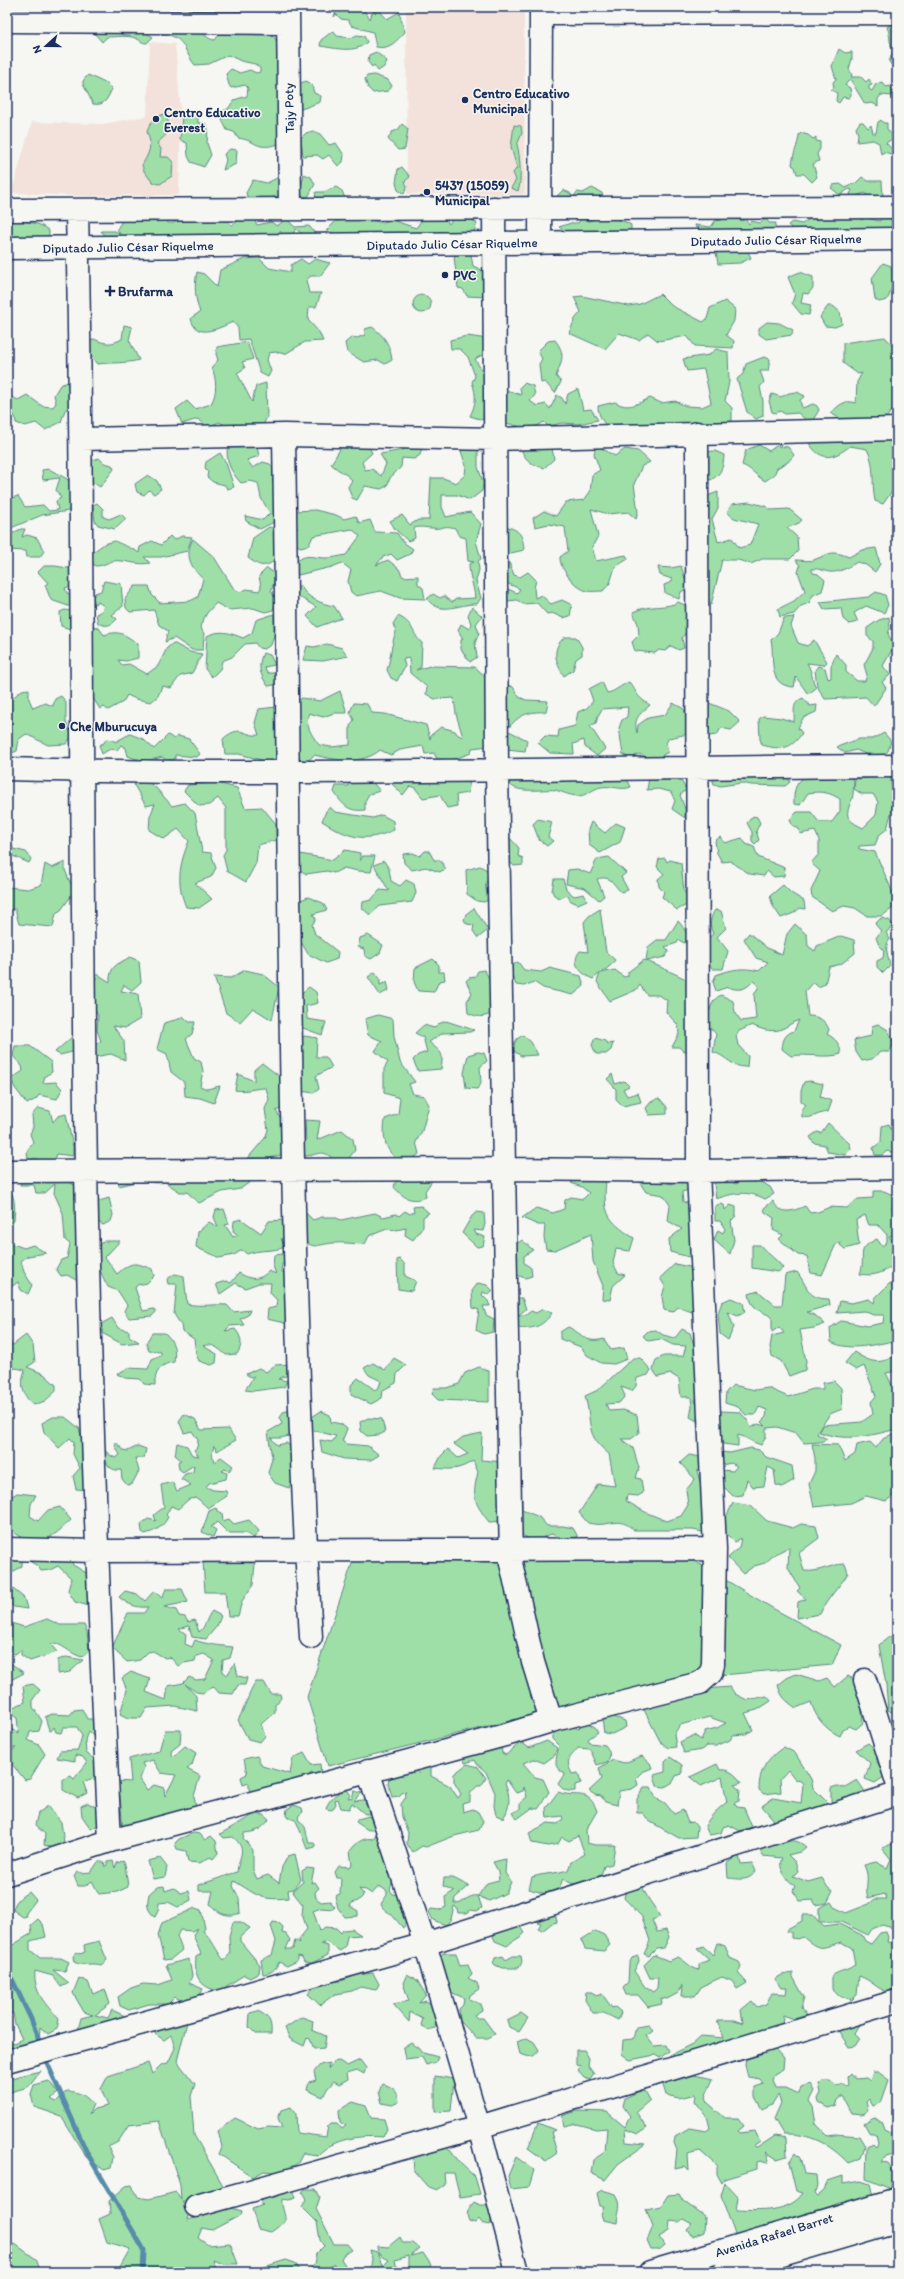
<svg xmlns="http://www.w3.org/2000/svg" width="904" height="2279" font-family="Itim,sans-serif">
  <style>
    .built { fill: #f3e2db }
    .green { fill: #9edfa8; stroke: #5c8783; fill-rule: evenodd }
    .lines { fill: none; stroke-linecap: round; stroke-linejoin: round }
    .stream { stroke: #568baa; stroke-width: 5 }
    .minor-casing { stroke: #1b2f5e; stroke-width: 25 }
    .minor { stroke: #f6f6f2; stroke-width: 22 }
    .poi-dot { fill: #1b2f5e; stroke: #f6f6f2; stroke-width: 1.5 }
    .labels { text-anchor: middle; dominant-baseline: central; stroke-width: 3; stroke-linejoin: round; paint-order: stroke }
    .poi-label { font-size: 13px; font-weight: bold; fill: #1b2f5e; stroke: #f6f6f2; text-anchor: start }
    .street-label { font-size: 13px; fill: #1b2f5e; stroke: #f6f6f2 }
  </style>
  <rect width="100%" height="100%" fill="#f6f6f2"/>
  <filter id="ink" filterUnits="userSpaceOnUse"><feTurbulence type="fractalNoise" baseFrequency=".025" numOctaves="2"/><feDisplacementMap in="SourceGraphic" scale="8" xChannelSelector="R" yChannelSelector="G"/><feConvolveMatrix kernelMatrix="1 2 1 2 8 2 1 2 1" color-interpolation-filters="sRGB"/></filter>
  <g filter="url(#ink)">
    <path class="built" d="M406 7H524L525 194H407Z
      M150 42 175 44 181 113 179 195 84 196 11 193 32 122 103 124 147 116Z"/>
    <path class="green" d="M187 7H281L278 17 258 12V10L247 15 237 10 228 15 207 16 203 10H189Z
      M343 8 363 9 370 19 372 13 378 9 387 19 399 12 405 32C396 41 390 50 376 47L373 32 352 26 348 20 341 19 336 14 334 17 336 10Z
      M891 25 895 29 897 26V71L889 62 893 51C888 39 891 36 887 27Z
      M98 26 119 28 122 35H128L141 30 153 37 147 43C141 43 141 40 135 38 128 35 115 37 107 37L102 42 94 33Z
      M157 28C171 29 187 28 201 33 206 35 209 40 215 40L222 31C229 31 268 32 272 35 276 39 277 43 282 47L281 57 277 63 281 65 279 110 277 113 284 124 279 144C255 151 259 141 238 138L234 132 227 130 222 120 224 110 228 109 234 100 247 96 248 88 245 85 231 88 229 85 226 74 231 69 240 73 250 70 256 73 260 72V68L255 64 241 61 228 55 209 64 195 65C182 49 186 36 161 34Z
      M333 31 337 36 351 38 357 35 364 36 367 42C356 54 335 48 320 46L321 40Z
      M839 49 845 53 852 52V59L849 69 852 75 851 77H861L866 82 869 79 872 85 869 86V89L872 91 876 84 882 82 886 87 890 86 892 89V96L881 95 878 99V106L872 103 865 104 850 79 845 85 850 88 851 95 849 98 843 97 839 103 836 101 837 93 831 90 834 88 833 82 836 79 832 66Z
      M376 52 387 61 384 67 378 71 374 65 372 67 368 62 369 55Z
      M88 75 107 84 112 89C107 99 105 106 93 104L83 84V81Z
      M374 75 388 80 392 86 388 91 373 93 368 88 365 79 367 76Z
      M307 81 312 86 314 93 321 96 320 102 299 110 292 104 300 83Z
      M185 109 198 116V123H205L208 129 207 143 211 155 204 167 191 162 188 156 187 143 180 140 182 116Z
      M166 114C171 131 170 132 157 143L161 149 160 157H168L173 162 172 176 160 184 153 183 144 171 142 165C149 154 153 145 147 132 150 122 156 115 166 114Z
      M881 120 883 123H887V129L892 135V139L886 143 893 150 897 147V153L891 154 884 152 881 154 879 143 873 140 857 142 858 134 856 128 860 122H863L868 128 871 125 873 133H876L878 122Z
      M402 124 408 129 405 149 398 150 388 139 392 132 398 130Z
      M514 125 521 126 522 133 517 145C520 153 522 183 518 191L511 188 516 180 513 173 517 168 511 147Z
      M313 131 320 134 329 145 336 143 344 155 343 162 338 166 329 155 323 159 317 155 303 156 301 138 306 133Z
      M801 133 808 135 813 139 816 137V141L820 142V149L817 154 819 161 813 164 817 177 812 182 804 174H797L795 167 792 165C793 153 798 146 799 135Z
      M230 149 237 150 236 164 223 170 226 160 224 154Z
      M402 167 410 177 405 181 407 187 404 194 398 190 396 183 398 169Z
      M304 174 311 177 315 184 308 197 301 196V188Z
      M279 177 286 204 275 196 269 200 263 198 248 199 246 193 253 180 267 183Z
      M862 177 868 181H882L883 199 877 202 865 193 852 197 850 194 852 190 849 189 840 195 831 188 833 185 840 184 846 188 852 184H855Z
      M336 187 342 191 348 205 314 203 316 192H324Z
      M592 188 602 193 603 199 557 200 556 197 563 190 570 193 573 198 577 192 583 193Z
      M250 213 257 225 271 222 277 226 282 222 283 216 295 227 309 226 319 238 313 242 296 229 292 235 285 236 280 231 261 249 247 234 227 240 105 237 101 231H115L120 234 117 229 124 218 164 217 168 223H174L186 215 227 221 232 225Z
      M457 213 477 223 472 238 419 232 413 236 339 240 330 230 326 231 336 221 350 220 355 216 383 223 389 219 416 228 424 217 444 216 449 224Z
      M834 215H853L862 220 868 216 870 219 880 221 881 217 888 216 892 221V232L794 230 788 225 792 222 802 224 811 218 817 220Z
      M606 216C614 221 623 219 631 225V232L579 231 570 235 559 227 571 223H578L582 218 589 221Z
      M724 217 730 219 733 217 742 221 745 219 749 224 751 221 761 223 763 220H767L769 223H776L774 230 698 231 699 227 696 228 695 225 711 227 715 221 722 220Z
      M15 221C28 222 40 222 49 231V240L7 239V222Z
      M746 247 751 258 740 263 718 264 716 252 721 248Z
      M459 252 471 255 473 266 486 272V297L467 296 463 289 458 288 454 257Z
      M259 258 269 268 291 272V265L301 259 308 264 315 259 330 263 320 276H311L306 280 309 293H321L316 307H309L308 320 319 332 323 341 305 342 285 354 276 352 269 353 267 360 271 371 268 377 260 373 249 339 239 340 238 328 233 322C219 328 195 341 191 318L200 312C195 300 194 285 197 272L204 274 217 287 220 270 244 259Z
      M883 263 891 266C893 279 893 289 887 300L879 302 875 299 872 278Z
      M800 272 813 277V288L808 294 803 293 801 303 811 305 809 315 801 314 792 303 795 294 788 277Z
      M660 294 672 306 703 322 707 319 710 308 725 301 735 309 734 321 726 335 734 341 733 348 695 346 687 336 658 341 648 333 639 340 619 333 605 349 569 333 575 319 581 312 574 297 582 296 629 306 640 304Z
      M413 304a9 9 0 1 1 18 0a9 9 0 1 1-18 0Z
      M828 306H833L840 312 842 324 835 327 825 326 820 317Z
      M767 322 779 323 793 330 792 335 766 339 759 334V328Z
      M124 325 132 327 129 340 139 360C125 364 112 362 98 364L90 355 89 342 94 339C105 344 111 345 122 339Z
      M372 327C385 336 390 345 392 360L385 364 378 360 364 362 347 352 345 343 352 337 357 338 365 335V329Z
      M467 336 481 338 489 343 488 352 475 359 485 376 483 420 470 416C476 404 477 396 472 382L475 376 468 357 460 349H451L450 340Z
      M885 337 897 350V382L893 388V409L885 419 845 421 830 413C839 406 844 399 856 403L857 382 862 373 858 374 843 363V343Z
      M555 340C566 354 562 361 556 376L561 382 555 393 545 382 541 383 539 364 542 359 538 351 548 341Z
      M247 342 253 359 242 362 245 368 237 373 252 402 256 386 266 383 267 417 263 425 230 427 219 422 208 427 198 419 182 424 176 409 187 401 195 409 211 404C218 392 216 379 212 367L218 360 216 354 217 347Z
      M716 349 728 352 729 382 725 401 732 408V422L606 425C601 420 598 413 598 406L615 402C628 410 637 404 650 398L661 403 675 401 686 406 702 407 711 403 704 369 687 371 683 359 709 355Z
      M764 357 770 359 768 371H760L764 382 760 387 763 401V416L756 419 747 412 737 379 743 374 746 364Z
      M68 382 75 386 73 405 65 410 61 422 45 430 36 423 25 426 16 423 15 416 7 414V398L12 397 18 400 27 395 42 406 53 407 56 403 54 395 60 385Z
      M524 383 533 386 535 395 530 401 537 406 546 404 550 409 557 395 562 398 565 404 568 394 578 389 583 410 591 409 598 420 578 424 562 423 548 426 544 422C528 432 522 426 505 423L504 398 509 391 521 395 520 387Z
      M797 392 805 396 800 400 802 408 813 404 817 406 819 410 813 420H806L798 413 785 414 780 411 776 413 772 412 769 401 772 394 781 397 789 393Z
      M885 432 897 440V484L883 504 875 501C871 481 876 467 867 449L850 446C832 460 820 462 807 440L840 442 846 437 860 442V439Z
      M236 443 239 447 246 443 257 447 259 456 247 460 253 468 263 462 270 464 278 473 272 481 279 489 278 520 260 529 246 521 245 516 263 520 270 513 261 498 258 483 250 481 241 483C230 471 225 460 228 444Z
      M367 443 372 453 362 462 365 470 372 469 381 476 386 464 380 454 403 450 398 443 423 445 420 455 414 459 402 458 401 467 390 478 387 486 381 489 365 486 357 500 352 498 348 487 352 480C346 473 338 471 331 464L342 446Z
      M520 444 552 448 554 459 544 468C530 464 523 459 520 444Z
      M466 445 478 450V467L483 482 482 491 470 500 457 495H442V507L446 517 470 512 481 524 476 541 481 559 478 561 479 570 476 581 481 598 477 604C459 603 441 617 427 599L433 594 440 598 444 596 452 602 456 599 475 598C474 586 469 576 469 564L474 562 468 561 466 538 459 536 455 528C443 524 442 530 433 528 426 528 422 526 414 528L415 538 408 541 395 529 390 521 402 515 410 525 418 520H429L431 478H443L456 483 465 475 466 466 461 451Z
      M596 445 615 456 625 449 638 451 650 462 642 466 634 484 638 512 636 519 628 512 608 514 591 509 598 536 592 547 596 561 626 555 628 559 615 567 610 583 603 591C598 591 591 592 587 591 575 588 559 568 560 557L568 551 565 527 549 524 535 527 533 518 544 511 556 516 566 502 584 500 590 492 592 475 600 470 594 454Z
      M759 445 769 451 776 446 788 447 794 455 788 462 777 468 774 475 765 481C756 476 751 468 742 465L746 450Z
      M715 451 724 455C723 468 722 473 711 480L699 474 702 452Z
      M220 453 226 463 234 487 227 489 225 485 213 482 207 477 208 471 205 468 206 462Z
      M99 458 104 463 112 465 114 469 100 487 88 479 90 461Z
      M49 469 67 479 72 485 70 493 74 504 69 511 42 515 11 528C6 516 6 509 12 498L18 496 25 507 43 505 49 511 58 510 56 501 61 498 56 490 60 478 43 480 42 470Z
      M148 475 157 481 161 489 154 494 149 490 144 495 137 492 135 484Z
      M718 492V508L712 519 718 542 732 538 739 548 750 545 758 524 734 518 727 512 732 504 749 502 765 506 771 510 789 509 802 520 799 523 787 528 797 537 798 551 790 559H762L751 564 738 560H722L711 605 704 590 702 506 710 495Z
      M97 503 103 509V517L109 519 121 514 126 519 115 529 98 525 95 521 93 505Z
      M315 510 336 515 344 519 356 516 359 523 370 520 375 532 397 533 403 542 413 549 410 554 397 560 391 554 383 557 376 565 388 560 399 569 403 577 418 576V584L423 588 425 599 400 598 381 591 356 596 351 592 348 581 351 570 342 563 332 567 298 575 294 564C306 552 311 558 327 558 333 558 340 556 346 555L360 536 352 529 313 536 309 545 300 547 292 541 291 532 298 528 295 525V511Z
      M505 526C520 530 523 535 524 550L511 553 507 557 514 575 520 577 528 572 536 580 534 588 535 598 541 595 551 604 562 600 572 605 570 616 563 618 552 613 547 614 537 603 523 604 517 600 499 602V598L508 589 517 593 520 589 502 581Z
      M269 527 276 529 279 558C264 568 262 568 248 558L253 538Z
      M21 529H25L22 537 27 535 37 538 44 551 40 557H27L26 551 7 550V536Z
      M170 536 174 540 182 536 192 537 187 551 161 557H144L150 563C138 566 122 559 113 561 106 563 103 566 95 566L89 555 104 544 115 541C124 546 131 547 139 553L140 547 152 541 161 545Z
      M193 539 214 557 234 589 240 592 247 589 259 591 261 587 259 576 267 568 277 575 271 591 276 599 273 610 265 612 253 608 229 610 216 603 207 613 200 626 204 634 203 650H192L174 638 165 642 168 631 159 625 154 610 130 612 126 608 125 599 135 586H149L152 595 160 603 190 601 198 597 203 579C191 568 184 555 193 539Z
      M876 548 880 564 875 572 866 565 857 562C849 567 839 573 830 572 822 571 820 568 811 569L813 573 818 574 825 580 822 591 813 595 809 603 801 606 794 614 780 617 778 609 794 601 805 591 798 572 800 566 796 560C802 560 811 562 816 559 832 553 831 550 849 557L862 550Z
      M44 566H55L74 569 73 586 65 588 67 593 74 595 71 607 51 600 45 585 48 583 38 572Z
      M681 566 688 588 681 592 679 599 665 593 664 585 672 582V579L660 575 658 567 671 568Z
      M104 581 121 584 123 606 112 615 117 619C111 626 106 627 98 623L96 614 102 611 104 606 98 602 95 604 93 597 95 593 101 591Z
      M293 586H301C306 598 322 604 334 606L342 618 317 627 307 616 316 607 293 593Z
      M876 592 885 595 888 605 884 613 866 606 854 613 858 622 849 624 843 619 841 608 824 609 820 602 869 597Z
      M678 602 687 606 686 632 682 638 684 648 679 650 671 646 665 651 659 650 655 653 635 651 632 642 639 635 638 624 633 612C648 604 668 609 678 602Z
      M472 607 482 616 476 624 479 633 475 643 477 657 470 662 461 649V640L463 639 458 630 461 624 469 629 471 624 468 615Z
      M65 610 71 611 76 624 70 629 61 626 60 612Z
      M274 614V635L271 645 264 649 259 648 255 643 245 644 232 657 222 661 220 669 212 677 205 669 207 636C221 629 230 633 243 638L252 633 256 620Z
      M398 616C415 624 411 633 422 643L421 667 416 670 430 666 475 667 488 679V746L472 748 471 753 452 760 437 759 434 753 425 754 423 746 400 750 391 755 380 750C363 765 335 760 314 755L307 762 294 757 295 703 302 698 320 701 340 691 347 713H334L323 717 309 713C304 725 312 735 319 745L331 747 350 745V726L354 720 350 712 354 703 367 704 372 713 385 714 426 725 430 739 431 735 441 727 455 731 458 735 463 737 456 714 454 698 435 699 426 694 427 687 410 673 409 658 403 659 405 666 397 681 391 678 387 670C391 657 391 644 396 632L393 624Z
      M794 617 791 626 798 643 807 646 814 640 827 662 824 665 807 663C812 671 812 680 816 688L808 694 796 677 794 687C766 686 775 657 771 640L778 633 784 618Z
      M889 617 890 628 888 634 894 646 883 666 890 675 882 682 886 688 874 706 866 697 825 699 817 686 815 670 818 666 825 668 828 679 831 678V666L836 654 846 665V672L857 681H865L867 675 864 665 873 648V641L867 636V628L879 620Z
      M91 625 99 628 104 635C120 630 124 634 138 644V658L126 661 118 660 122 665 129 664 147 674 158 666 167 648 173 643 190 652 202 654 192 673 180 676 171 688 162 686 158 696 151 702 136 699 127 695 123 702 108 710 104 707 100 709 86 687 88 680 94 674 91 657Z
      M565 637H576L582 647V655L576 659 573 670 564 676C555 662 551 648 565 637Z
      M327 644 342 648 348 656 323 661 303 660 307 646 314 647Z
      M263 653 270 655 275 665 264 667 268 673H275L277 677 274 685 268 686C260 675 257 666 263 653Z
      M602 682 607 693C615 692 621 685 629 682 639 694 635 696 650 705 639 715 633 718 637 733L638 725 648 718 665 715 673 703 684 709 692 733 669 738 666 743 668 752 654 760 639 754 631 758 623 755 619 728 622 720 627 717 628 707 602 709 598 716 596 723 590 726 605 749 597 756 585 747 584 740 573 744 574 754 550 753 538 743 545 736 558 737 559 730 575 726 578 712 587 708 593 701 589 689Z
      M505 684 513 687 519 697 526 700 548 701 546 712C528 711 518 715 507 730L527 740 525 751 507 749 505 715 508 709 504 702Z
      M29 689V699L33 708 45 703 53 706 55 699 61 696 66 702V722L72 736 66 744 48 745 26 734 19 739 17 751 7 755V727L12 723 9 701 22 690Z
      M803 698 810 706 817 705 816 712 803 718 798 728 802 733C791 750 781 750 762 745L760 739 759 719 763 716 781 718 794 722C795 711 791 703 803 698Z
      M709 703 729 711 740 722 731 730 721 728 717 735 709 736 705 710Z
      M276 707 279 714 283 758 273 763 239 754H225L223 739C241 723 244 737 259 735L255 723 259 709Z
      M884 733 891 741 888 751 878 759 856 750 845 753 837 747 859 739H873Z
      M130 734 143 739 154 749 168 735 174 739 178 736 189 739 200 754 197 757 175 755V759L166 760 162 757C150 761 139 761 128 756L126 748 121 745 117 750 110 749 102 754 99 745 104 743 106 739 113 740 115 742Z
      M837 770 854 780C853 786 854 793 852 799 845 816 845 819 863 828L876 815 878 802 873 794H862L854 789 855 779 890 777 895 798 887 829 879 835 875 845 859 846V849L875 852 897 902V905L882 916H867L855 908 844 906 832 911 812 897 811 891 820 871 811 863 819 854V840L815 831 800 834 799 829 792 825 790 819 797 812H811L819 822H832L840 811V799C829 792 821 791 808 793L800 805 794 804C792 772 812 775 837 770Z
      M786 773 790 782 785 786 751 785 742 783 720 786 714 784 711 775Z
      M368 777 380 791 369 794 365 801V810C348 812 343 805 334 792L336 786H348L352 779Z
      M391 777 470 779 468 793 456 795 457 806 447 808 440 795 423 798 415 788 410 786 403 795 392 784Z
      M622 777 628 781 631 787C621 791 612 785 601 787 594 788 588 795 579 796 570 796 563 792 555 790 543 788 513 796 507 780Z
      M649 777 669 778 682 782 686 790 680 795 685 809V818L672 809 675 801 671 792 658 789 647 790Z
      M143 778 156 788 172 806 185 803 195 813 202 852 211 853 216 868 211 877 195 883 212 899 199 908 186 907C176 883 179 865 189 841L178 829 164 839 149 830 150 816 155 804 146 806 134 785Z
      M216 783 237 788 245 808 262 807 276 824V840L258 845 256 863 246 882 227 871 223 855 226 850V808L218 798 209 805 199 806 184 791 188 785Z
      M330 807 335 812 373 818 382 815 393 821 394 830C364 843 349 838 322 821L326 811Z
      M753 816 757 817 760 823 756 831 759 840 755 844 752 841V832L747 823Z
      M538 819 552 822 548 837 553 841 547 846 539 840 533 824Z
      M591 822 605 833 616 823 625 827 620 842 600 853 589 845 588 830Z
      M509 837 519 848 518 856 523 858V865L514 866 507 859Z
      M720 837 725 843 742 838 746 844 754 847 758 857 785 868 784 876 774 877 767 871 764 876 750 874 730 861 722 862 717 853 715 841Z
      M12 844 13 849 26 852 31 859 29 863 13 856H7V845Z
      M345 850 360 853V861L363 856H375L371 872 358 871 344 868 334 873 327 871 306 874 298 868 300 854 333 860Z
      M425 851H429L434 860H440L446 869 439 872 426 867 412 870 404 863 403 854 413 853 420 856Z
      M609 857 626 873 621 877 628 890 621 892C612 883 611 875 597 879L604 896 599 900 585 888 566 884 568 870 577 869 590 874 597 859Z
      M665 858 667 862 670 860 681 863 684 891 690 903 677 910 662 897 664 892 659 887 658 879 664 874 657 867 659 859Z
      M384 861 389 869 391 881 400 886 406 880 414 884 416 893 412 902 380 906 370 915 362 908 363 902 371 900 380 890 389 891 374 865Z
      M65 862V870L74 892 61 910 56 913 53 927 19 924 15 909 7 910V887L28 889 41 885 45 864 52 868Z
      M480 866 487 870 489 876C484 885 485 890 490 899L484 902 477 901 467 894 466 870Z
      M554 879H563L566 889 574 896 584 894 587 900 578 904 571 901 567 895 560 898 554 895 552 891Z
      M783 885 791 893 804 901 805 909 800 908 794 913 781 918 773 906 770 896Z
      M308 897 323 903 327 910 313 914 316 919 312 925 315 934 338 952 337 959 326 963 308 954 299 938 296 913 301 900Z
      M474 908 488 930 478 938 473 931 474 925 467 924 464 920 466 914Z
      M600 909 606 952 615 960 610 966 601 973 615 970 624 977 628 976V972L644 960 646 961 648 947 657 940H666L678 921C684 927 685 933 692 939L684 943 679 940 677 943 665 947 669 951 665 957 647 961 684 978 693 988 691 1049 684 1052 679 1047H672L679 1034 678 1025 666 1012 667 1000 658 995H647L640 985 636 990 610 1001 597 982 600 973 593 979C581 974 570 963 580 951L588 952 584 922 589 916Z
      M715 910 721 911 726 928 717 937 728 951 723 969H713L704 959 703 943 713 934C709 925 710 918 715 910Z
      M881 918 889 920 893 925 886 933 890 939C883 947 889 957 890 966L883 973 877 967V961L883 958 884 950 879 945 876 938 881 931 875 924Z
      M795 924 807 935 808 946 815 951 817 946 841 936 854 940 855 953 841 964 829 967 825 984 818 987 813 982 805 991 808 1016C818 1016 826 1020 829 1030L827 1034C836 1039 840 1044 841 1054 825 1059 808 1053 791 1056L782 1049C783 1039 785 1034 794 1031L799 1020C792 1022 786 1028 779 1030 771 1032 759 1029 752 1025L739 1031 736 1036 738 1045 748 1056 747 1067C732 1068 727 1056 713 1052L716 1034 705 1022C711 1012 710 1000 721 995L733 1001 735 1012 741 1021 756 1019 754 995 759 986 753 981C746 990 738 991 728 987L716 991 713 982 716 975C732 969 743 967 759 971L768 962 756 958 744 939 749 933 767 948 782 955 787 934Z
      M368 935 383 945 380 953 371 959 365 956 364 949 358 947 360 938Z
      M130 957 139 961 141 982 132 990 124 985 121 991 138 994 140 1019 125 1028 113 1026 124 1041 125 1060 111 1054 94 1057 90 1048 101 1041 97 1030 98 1016 91 1000 97 974 110 982C109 966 118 964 130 957Z
      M433 959 439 965V972H444L445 980 439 981 434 992 418 991 414 982 415 968Z
      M518 962 524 970 541 972 550 968 581 976 584 986 573 995 543 988 534 982 524 986 516 985 509 967Z
      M245 970 263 974 279 987 272 1020 253 1008 240 1022 226 1013 214 977 231 978Z
      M484 970 488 976 493 997 489 1005 491 1014C482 1018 477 1017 468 1013L467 1001 472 993 466 981 469 978 475 977 478 971Z
      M375 972 380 979V985L387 982 389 990 380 995 368 977Z
      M309 987 316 992 318 1003 306 1006 307 1019 326 1022 322 1035 303 1028C296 1008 290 1001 309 987Z
      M378 1015 393 1019 394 1036 400 1062 415 1082 409 1084 413 1094 424 1096 429 1105 422 1131 416 1142 419 1154 404 1165C386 1152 382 1142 385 1119L398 1114 400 1098 384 1093V1069L388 1062 375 1051 382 1041 368 1035 365 1019Z
      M183 1016 189 1022H195L192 1034 186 1039 194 1058 201 1062 203 1071 200 1086 207 1089 220 1086 214 1103 200 1098 185 1096 184 1082 171 1072 167 1054 157 1049 164 1023 179 1019Z
      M446 1021 474 1030 470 1032 443 1033 429 1042C441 1053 444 1051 441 1069L418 1071 413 1060 418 1055 427 1052 423 1037 415 1033 424 1025 434 1028 438 1024Z
      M878 1024 888 1030 894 1044 889 1052H880L872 1059 862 1061 856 1052 854 1040 871 1036 872 1026Z
      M523 1035 531 1042 538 1055 521 1056 511 1049 517 1039Z
      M73 1036 78 1042 76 1051 60 1055 55 1052Z
      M304 1036 317 1038 316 1057H326L332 1067 316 1076 319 1089 314 1093 300 1091 297 1063 302 1059 297 1044Z
      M595 1038 605 1041 608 1044 613 1043 611 1050 606 1054H596L592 1045Z
      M15 1046H30L51 1062 52 1072 45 1076 43 1083 56 1082 62 1089 57 1099 39 1095 36 1099 27 1104 15 1088 11 1079 23 1071 22 1066 13 1056Z
      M478 1052 484 1053 487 1061 480 1067 481 1084 477 1089 466 1088 464 1073 468 1055Z
      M262 1063 283 1079 288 1105 276 1111 286 1127 281 1135 284 1154 270 1158H248L265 1138 268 1130 265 1109 269 1099 266 1088C254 1088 247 1092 235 1090L238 1074 254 1081V1070Z
      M612 1074 615 1084 624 1081 629 1086 623 1089 627 1096 638 1093 641 1102 623 1106 616 1099V1089L607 1079Z
      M810 1081 823 1084 820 1097 832 1101 828 1112C819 1112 811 1120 802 1117V1108L806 1105 801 1101V1091L804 1082Z
      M659 1098 667 1107V1114L649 1115 646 1108 651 1102Z
      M38 1108 50 1111 53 1122 58 1116 66 1114 73 1147V1156L57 1154 54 1162 43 1161 35 1158 28 1160 27 1151 33 1142 30 1134 33 1127 32 1115Z
      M305 1120 320 1121 317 1140 342 1130 353 1139 355 1150 349 1158 335 1160C322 1149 321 1154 306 1156L300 1153 299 1145 306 1141Z
      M828 1123 850 1144 851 1149 845 1155 828 1152 825 1145 814 1143 810 1137 817 1132 821 1133Z
      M889 1124 894 1137 897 1140 895 1154 887 1151 882 1155H875L873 1148 881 1142 882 1126Z
      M686 1174 695 1188 682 1192 683 1202 691 1204 693 1258 670 1252 669 1239 682 1229 668 1221 670 1205 663 1195 646 1192 640 1183 653 1179 672 1184Z
      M413 1175 434 1178 425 1191 426 1197C412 1203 403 1198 394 1187L397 1177 408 1181Z
      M584 1175 606 1180C603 1212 606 1220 634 1238L630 1251 616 1249 613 1263 618 1273 625 1275 613 1286 610 1300 602 1299 603 1286 593 1261 591 1234 555 1250 546 1249 544 1237 545 1225H538L522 1218 536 1208 553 1213 564 1209 565 1200 571 1197 583 1199 589 1193 582 1187 571 1183Z
      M117 1178 253 1180 240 1189 222 1192 199 1203 187 1192H180L165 1182C156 1184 150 1182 142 1182 134 1182 126 1184 119 1186Z
      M721 1178 736 1184 746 1178 754 1183 758 1180 770 1187 774 1194 765 1199C748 1190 733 1193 716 1199L714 1183Z
      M22 1179 66 1180 76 1186 79 1218 76 1224 88 1236 75 1245 83 1276 76 1280 67 1275 61 1276 56 1269 61 1260 67 1258 70 1244 65 1240 63 1213 54 1193 55 1184 45 1193H36L34 1185H20Z
      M7 1186C16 1195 15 1209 14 1221L7 1224Z
      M873 1191H884L895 1196 892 1209 897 1217V1235L889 1236 895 1245 897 1263C885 1272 875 1277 860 1274 867 1254 854 1250 877 1239L882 1246 887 1242V1235L878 1225H869L865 1215 856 1220 859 1245 845 1249 840 1245 841 1242 836 1244 822 1275 811 1273 807 1256 798 1255 779 1239 783 1235 773 1230 774 1218 765 1212 764 1208 773 1201C780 1215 792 1212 805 1206L810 1213 818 1212 830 1207 847 1208 858 1199 873 1198Z
      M109 1198 113 1215 111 1221 103 1225 95 1220 93 1203Z
      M720 1204 724 1205 725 1210 730 1205 736 1207V1216L731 1221 734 1240 730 1254 714 1240 718 1230 723 1233 725 1229 720 1221H715V1206Z
      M421 1206 429 1213 423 1217V1227L413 1240 405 1235 406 1228 396 1230 387 1229 369 1236 365 1244C355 1244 343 1242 333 1243 313 1245 316 1251 298 1236L304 1211 313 1220 322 1217H334L341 1220 375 1213 383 1217 396 1214 399 1216 405 1211 410 1214 414 1212 413 1207Z
      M224 1209 229 1224 225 1225 233 1237 238 1235 233 1231 234 1221 241 1219 261 1233 269 1221 285 1220 292 1230 281 1239 285 1247C272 1252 260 1249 247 1254L242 1250 234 1255 219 1258C212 1253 204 1252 196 1247L198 1232 209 1222 218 1227 214 1217 216 1210Z
      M477 1212 484 1213 485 1224 483 1231 474 1230 476 1234 485 1237 483 1246 477 1247 462 1233 472 1216Z
      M522 1240 533 1250 524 1256V1263L531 1268 532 1276 525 1278 517 1275 511 1248Z
      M103 1241H120L105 1257 117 1274C132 1261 134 1262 152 1269L154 1276 147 1283 137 1285 135 1288 143 1311 154 1309 156 1312 152 1316 129 1318 124 1311 127 1305 118 1291 108 1287C101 1274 90 1252 103 1241Z
      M7 1242 24 1248 33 1245 46 1253 28 1256 21 1261 24 1272 32 1285 28 1294 21 1290 18 1282 7 1290Z
      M752 1245H760C767 1254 777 1259 783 1268L778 1272 752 1268Z
      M283 1254 288 1258 282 1264 281 1271 290 1276 289 1324 267 1319 268 1309 276 1307 277 1300 270 1293 271 1283H259L245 1288 236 1283 220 1294 216 1284 226 1281 231 1283 239 1273C251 1280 259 1281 269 1271L276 1274 273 1266 274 1255Z
      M400 1259 405 1265V1276L416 1281 412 1291 398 1289 397 1260Z
      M675 1264 699 1269V1304L692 1312 678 1307 673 1312 664 1310 662 1297 665 1286 660 1278Z
      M797 1272C809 1288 807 1299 829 1299L830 1305 807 1312 816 1316 825 1324 814 1328 800 1330 806 1361 805 1370 789 1376 781 1361 772 1356 770 1347 772 1336 784 1333 779 1327 772 1332V1317C760 1310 751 1309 749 1294L758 1291 775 1305H782L785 1275Z
      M175 1274 184 1276 187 1304C201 1307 213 1304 227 1305L233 1312 250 1310 248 1315 240 1319 244 1325 230 1326 225 1331 235 1329C242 1337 243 1345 237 1354L226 1355C219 1349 212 1342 203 1346L217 1354 216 1363 211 1365 199 1361 196 1354 194 1339 182 1331 181 1325 174 1314 177 1284H168L167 1279Z
      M478 1283 487 1285 493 1291 489 1295 483 1292 482 1295 488 1301 490 1306H483L486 1315 494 1319 493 1332 484 1334 476 1330 479 1310 473 1308 472 1291Z
      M890 1283 897 1293V1335L895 1341C874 1344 851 1352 831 1342L830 1328 841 1321 868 1326 883 1323 884 1315H873L864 1311 837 1313 840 1301 851 1303 869 1299 874 1303 875 1298Z
      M511 1298H522L526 1309 519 1315H526L531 1311 536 1313 543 1309 552 1313C541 1329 531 1329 513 1328L518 1317 510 1312Z
      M731 1298 743 1303 745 1312 738 1316 728 1312 734 1327 728 1340 720 1334 718 1313 722 1302Z
      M112 1318 118 1328 129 1331V1336L139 1342 122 1344 102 1333 99 1325Z
      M568 1327C584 1334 584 1344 604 1339L611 1350 624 1348 627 1359 614 1364 601 1363 587 1355 581 1347 560 1339V1332Z
      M682 1329 690 1333 700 1364 703 1390 695 1400 698 1409 697 1421 690 1417 692 1407 691 1397H681L679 1379 671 1374 658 1377 653 1370 656 1360 664 1356H683L686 1346 673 1345 661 1339 648 1341 643 1336 648 1331 656 1330 663 1335 675 1338Z
      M152 1333H165C174 1342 176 1349 174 1362 161 1363 154 1373 155 1385L144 1384 140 1379 125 1378 117 1374 128 1368 148 1369 152 1359 161 1355V1352L149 1351 146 1343Z
      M26 1335 33 1345 35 1362 27 1367 44 1374 56 1385V1391L45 1401 34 1405C22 1396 20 1384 25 1370L16 1368 7 1371V1341L13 1345Z
      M854 1352C871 1363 879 1365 897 1355V1371L886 1373 897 1395V1429C869 1436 847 1442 819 1432L822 1425 862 1422 873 1414 871 1402 876 1396 864 1366 856 1370 845 1363Z
      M394 1358 406 1365 397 1374 396 1383 383 1390 382 1398 371 1404 351 1394V1385L358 1378 375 1390 379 1387 381 1381 369 1375 364 1368 373 1363 385 1370Z
      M633 1358H640L651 1370 648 1375 637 1378 636 1386 632 1391 621 1387 625 1396 619 1403 606 1404 609 1411 623 1410 637 1415 639 1433 631 1439H621L633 1448 639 1468 636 1478 641 1479 643 1493 638 1496 627 1495 626 1501 647 1513 667 1521 681 1516 688 1505 686 1490 695 1479 680 1463 689 1455 702 1457 705 1467 697 1471 701 1485 707 1533 693 1530H634C623 1520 618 1522 604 1524 599 1525 593 1524 588 1523L579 1513 598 1484 615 1486 609 1454C584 1434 593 1424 585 1396L598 1390Z
      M290 1364 293 1373 278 1379 287 1381 284 1387 253 1391 245 1390 254 1376 250 1377 246 1374 259 1368 266 1372 275 1365Z
      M479 1367 489 1371V1402L438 1400 432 1394 434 1388H446L459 1384 465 1373Z
      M834 1381 841 1388 842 1409 830 1414 818 1431 817 1434 827 1439 820 1442 804 1443 796 1433 777 1427 766 1428V1437L761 1445C753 1443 747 1437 738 1435V1446L723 1444 718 1428 721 1411 740 1412 748 1421 751 1428 758 1424 765 1426 761 1422 766 1417 767 1410 759 1407 755 1415H746L738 1407 725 1403 726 1392 733 1385 755 1390 768 1388 788 1397 813 1389H823V1383Z
      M291 1410 298 1434 280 1438H271L277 1445 287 1443C300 1460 296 1469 289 1488L275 1483 268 1473 272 1458 268 1432 282 1424 280 1418 283 1412Z
      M321 1411 330 1415 331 1422 341 1424 347 1429 342 1441 346 1444 368 1446 379 1455 371 1460 344 1459 322 1452 320 1440 332 1442 336 1436 312 1430V1417Z
      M184 1414 195 1419 201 1430 228 1429 236 1440 217 1451 214 1446 212 1453 214 1462 221 1457 233 1466 229 1471 225 1469 222 1471 227 1473 226 1479 209 1483 206 1487 213 1490 226 1491 227 1496 208 1508 197 1498 189 1499 178 1509 171 1506 166 1515 168 1517C163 1527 156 1531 145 1534L142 1532 141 1524 148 1519 156 1521 154 1515 164 1507 161 1485 172 1482 177 1491 191 1485 181 1479 185 1474 193 1472 194 1465 183 1472 179 1469 178 1462 181 1460 175 1455 177 1443 187 1446 192 1455 199 1456 194 1450 197 1447 198 1440 192 1431 184 1433 179 1421Z
      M53 1417H65L79 1428 82 1440 89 1450 87 1490 76 1489 73 1476 80 1468 73 1454 74 1442 70 1438 59 1448 44 1432 42 1423Z
      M368 1418 382 1419 385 1432 379 1435 367 1436 361 1431 360 1422Z
      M482 1433 481 1460 504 1462 512 1493 522 1498V1510L539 1517 547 1526H563L573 1528 578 1537 563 1538 551 1534 534 1541 516 1532 505 1521 489 1522C473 1501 472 1497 478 1472L473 1461C459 1470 451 1470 435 1468L441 1456 448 1449 458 1458 468 1454 454 1444 463 1437Z
      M892 1434H897V1493L886 1501 866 1496 851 1503 814 1507 809 1484 815 1471V1458L812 1444 838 1445 845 1461 855 1454 857 1445 870 1442 876 1448 883 1439Z
      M116 1442 123 1450 128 1451 138 1446 146 1449 144 1458H135L139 1471 132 1484 127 1485 122 1479 121 1470C110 1472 104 1462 104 1452H108L111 1456 116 1458 120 1455 115 1445Z
      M751 1448 759 1450 766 1457 792 1466 794 1480 782 1487 776 1485 774 1470 768 1467 764 1486 753 1487 747 1479 743 1495 733 1496 723 1486 720 1470 733 1471 737 1466 731 1463 722 1465 716 1457 721 1452 730 1453Z
      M17 1493 36 1495 31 1504 30 1516 38 1521 48 1510 60 1507 71 1520C62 1528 54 1537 43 1540 29 1543 11 1535 7 1521 6 1518 7 1512 7 1509L10 1505 7 1499Z
      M733 1503 751 1506 767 1521 793 1528 801 1524 816 1526 819 1538 799 1553 804 1571C820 1573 830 1564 845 1564L848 1573C839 1588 827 1598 820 1614L797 1618 798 1602 806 1599 797 1591 800 1588 788 1568 789 1547 775 1554 765 1563 754 1566 743 1574 728 1558 739 1548 741 1538 735 1542 724 1532V1521Z
      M216 1508 218 1511 222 1513 223 1521 229 1519 234 1524 249 1520 259 1531 254 1538 245 1533H228L217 1522 211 1527 216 1530 213 1537 202 1532 209 1511Z
      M674 1549 774 1609 841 1645 832 1665 678 1679 328 1766 307 1697 355 1555Z
      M32 1553 69 1555 73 1565 88 1574 89 1606 75 1602 68 1591 71 1578 58 1566 50 1570 41 1571 38 1566 29 1561Z
      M7 1558 22 1559V1566L8 1575 12 1588 24 1598 27 1609 14 1607 7 1601Z
      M203 1561 255 1563 253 1585 242 1601 238 1616H228L225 1592H205Z
      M166 1589H182L188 1602 164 1607 176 1610 179 1616 185 1617 188 1622 195 1620 199 1632C206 1627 206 1618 212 1611L221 1616 217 1626 206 1639 192 1637 189 1626 179 1629 186 1634 185 1644 192 1647 195 1640C203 1644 223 1646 233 1647L230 1658 223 1660 222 1672 227 1675 235 1663 238 1676 247 1678 245 1685H238L233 1694 219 1693 213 1686 203 1693 196 1692 185 1684 196 1696 197 1711 175 1706 147 1708 141 1718H128L120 1714 127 1690 122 1678 131 1672 150 1679 146 1692 166 1700 168 1686 183 1683 189 1677 196 1680 205 1679 214 1660 204 1654 196 1656 195 1661 184 1663 179 1667 170 1657 165 1658 153 1651 148 1652 140 1660 127 1662 112 1648 128 1613H144L148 1607C137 1608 128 1605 119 1597L125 1591 137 1594 145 1601 154 1591 162 1598Z
      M47 1619 60 1625H84L87 1632 89 1651 82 1657C71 1654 66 1647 55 1643L51 1645 57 1652 30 1661 21 1655V1650L15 1654 7 1651 8 1622 24 1627Z
      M897 1636V1664L894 1665 897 1685V1715L888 1710 886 1685 879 1645 889 1637Z
      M7 1654 9 1662 24 1673 7 1682Z
      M66 1657 83 1660 70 1672 58 1674V1660Z
      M796 1674 819 1681 827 1678 835 1687 848 1676 861 1683 864 1706 862 1711 863 1723 856 1729 849 1726 843 1729 840 1736C826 1730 815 1717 811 1702L796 1708C786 1701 781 1697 778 1685L787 1678Z
      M256 1682H264L271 1694H280L281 1698 275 1705V1712L261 1724 265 1736 260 1742 248 1739 238 1720C245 1708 248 1694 256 1682Z
      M33 1684 40 1690 33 1699V1707L42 1721 39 1731 30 1732 28 1740 39 1745 45 1754 30 1779 25 1780 7 1758V1755L16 1748H7V1726L19 1734 17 1718 11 1714 7 1717V1706L9 1709 25 1702 23 1686Z
      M730 1687 735 1694 747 1700 767 1696 771 1701 757 1710 745 1713 753 1730 746 1734 733 1735 730 1740 716 1746H707L701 1750 684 1753 680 1742 694 1735 701 1740 705 1731 717 1728 726 1723 709 1717 680 1725 674 1734 676 1747 668 1748 660 1741 640 1702 682 1691Z
      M82 1709 87 1719H94L101 1731 94 1737 88 1731 85 1740 86 1753 102 1765 97 1781 91 1779 83 1782 87 1793 78 1798 63 1790V1779L71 1776 74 1779 87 1763 83 1757 75 1755V1761L57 1758 60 1751 78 1750 82 1736 77 1727H63L61 1733 56 1732 54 1727 51 1731 49 1730 45 1717 52 1714 70 1715 74 1710Z
      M611 1716 625 1721 626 1727 612 1734 604 1733 602 1719Z
      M582 1720 595 1727 598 1732 588 1739 590 1743 605 1745C609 1750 612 1756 607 1762L597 1765 590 1749 578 1748C569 1759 565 1760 572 1774L578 1773 581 1783 575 1785V1791C567 1792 563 1790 558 1784L565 1773C551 1769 557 1756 559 1746L552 1739V1735C559 1729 570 1724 579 1729Z
      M165 1730H181L180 1744 171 1751 173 1757 185 1746 196 1753 192 1765 187 1769 200 1776 194 1796 198 1819 124 1838C121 1819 122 1800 117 1781L131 1782 129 1759 159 1751ZM153 1760 161 1773 176 1775 165 1796 164 1788 154 1785 147 1790 140 1779 144 1767 142 1763Z
      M547 1741 557 1748 555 1755 544 1763 534 1759 523 1763 535 1777 543 1779 549 1792C544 1798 543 1803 538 1809L532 1808 517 1819 512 1813 520 1809V1803L527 1797 524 1787 523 1791 516 1793 507 1780 505 1783C510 1794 511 1808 503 1818L496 1815 494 1806 495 1793 486 1772 477 1764 475 1760 465 1763 463 1753 501 1746 502 1753 506 1755 521 1742 529 1748Z
      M868 1743 875 1749 877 1762 887 1775 875 1783 865 1779 870 1763 856 1750Z
      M784 1747 795 1753 811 1779 813 1788 830 1805 778 1825 762 1806 773 1798 801 1803 803 1784 801 1781 796 1780 788 1770 780 1779 781 1792 764 1794 759 1790C759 1770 767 1758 784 1747Z
      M304 1753 311 1765 320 1764 321 1775 311 1773 299 1787 259 1795 249 1790V1783L243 1785 241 1777 247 1774 244 1759 257 1756 262 1766 290 1774 293 1758Z
      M642 1756 650 1763 652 1768 642 1772 636 1778 638 1785 632 1789 619 1791 617 1805 605 1802 601 1796 595 1795 589 1791 602 1779 599 1768 613 1760 624 1763Z
      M670 1757 682 1765V1774L676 1776 673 1782 665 1787 657 1786 654 1775 665 1772V1762Z
      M431 1762V1776L450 1786 458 1798 461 1794 454 1782V1774L467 1764 478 1767 486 1778 481 1786H477L470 1794V1802L462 1804 463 1812 473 1809 478 1812 483 1821 479 1830 454 1836 426 1847 422 1846 413 1852 407 1844 408 1833 402 1817 401 1804 406 1797 405 1790 399 1796 392 1797 388 1783 390 1773 413 1765 419 1774 426 1764Z
      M717 1764 720 1770C729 1769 736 1774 741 1783L734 1785 740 1790 739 1801 734 1803 737 1807 744 1808 752 1827 740 1831 729 1825 723 1827 721 1833 709 1835 705 1826C710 1816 718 1809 727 1802L722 1777 701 1786 690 1777Z
      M857 1780 864 1790 859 1805 838 1809 831 1801V1788L837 1786 845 1787Z
      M644 1787H651L656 1798 665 1803 674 1814 683 1810 688 1823 693 1822 697 1827 696 1837 679 1838 649 1821 643 1813H637V1799Z
      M344 1790 348 1791 351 1795 348 1798 352 1799 354 1791 362 1793 354 1801 363 1800 367 1802 365 1804 367 1806 371 1804 373 1814H365L352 1803 349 1809 341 1808 338 1799 335 1800 336 1804 332 1810 326 1809C328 1800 336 1793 344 1790Z
      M558 1792C577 1799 588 1787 597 1811L586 1830 587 1843 595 1845H615L612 1864 604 1866 600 1878C583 1881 577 1890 563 1878L560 1887 549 1895 529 1889 532 1877C544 1873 556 1874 568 1870L571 1862 585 1854 578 1836 569 1841 562 1837 558 1844 548 1846 532 1843 529 1833 548 1823 558 1824 563 1819 562 1816 547 1818 546 1808Z
      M88 1803 98 1808 102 1823 91 1829 82 1816 81 1806Z
      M294 1805 302 1808 303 1812 299 1815 298 1819 305 1827 309 1843H314L316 1847 307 1849C305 1844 297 1821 295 1820 292 1819 289 1818 286 1816L287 1809Z
      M48 1806 61 1822 64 1842 85 1849H56L44 1845 45 1834 35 1825 38 1813Z
      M255 1814 263 1815 269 1820C261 1830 256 1832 244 1833L243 1838 253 1850V1870L257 1879 268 1875 279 1883 282 1867 288 1856 295 1854 301 1880 293 1889 288 1890 289 1898C259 1901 258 1895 234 1881L233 1886 239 1898 240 1913C228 1918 219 1914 210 1904L213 1891H199V1885L237 1872C239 1855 248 1850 233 1837L224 1838 220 1834Z
      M369 1816 382 1836 393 1879 390 1890 393 1894 402 1896 408 1920 403 1928C399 1924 396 1919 392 1915 387 1910 384 1912 381 1904L387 1895V1891L379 1886 372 1894 366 1890 359 1889 364 1895 358 1901 352 1903 350 1906 358 1911V1916L345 1917 338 1908 335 1896 340 1894 341 1878H337L335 1872 339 1866 349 1867 352 1865 350 1851C357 1842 363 1837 374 1839L377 1832 376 1828 368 1830 356 1822 358 1819Z
      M193 1833 200 1834 205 1840 211 1836 216 1841 218 1853 213 1859 210 1857 200 1863 188 1862 186 1851 177 1849 175 1843 179 1839Z
      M772 1840 782 1844C792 1839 798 1840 806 1847L800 1852 788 1855 795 1862 798 1871 793 1876 808 1882 822 1878 828 1888 833 1891 827 1903 816 1905 813 1900 800 1901 793 1891 795 1886C787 1880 777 1868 782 1858L763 1856 760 1851 762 1847Z
      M897 1842V1923L893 1928 882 1925 872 1929 868 1935 841 1922H820L824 1926 839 1924 862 1935 865 1941 871 1944 880 1933 886 1932 888 1937 887 1942 897 1943V1960L891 1967 897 1965V1984L888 1992C877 1989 871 1980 859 1976L857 1995 852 2000 839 1995 832 1988V1976C839 1970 849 1971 855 1964L852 1948 841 1942C821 1948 821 1952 803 1937L798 1939 791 1938V1932H786L787 1929 802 1921V1915H813L819 1922V1908L831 1902 834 1907 846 1913 869 1904 875 1899H887L885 1894 868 1898C864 1884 871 1880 864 1865L876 1862 887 1868 891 1859 882 1848Z
      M739 1856 741 1864 752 1863 756 1871C748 1882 741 1879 728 1878L727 1863Z
      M160 1858 167 1867 165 1877 153 1879 148 1861Z
      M506 1859 505 1873 511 1882 506 1893 489 1901 478 1896 482 1908 477 1911 471 1910 467 1913H458L457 1908 454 1906 451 1919 446 1925 433 1920 429 1912 431 1909 439 1910 446 1907 445 1897 454 1891 443 1886 444 1878H453L469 1886 455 1898 454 1903C463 1904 469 1894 478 1896L487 1883 499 1880 498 1871 493 1862Z
      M113 1861 115 1868 117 1863 123 1861 125 1864 128 1887 117 1892 99 1894 92 1881 85 1886H78L74 1876 77 1871 81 1873 91 1872 98 1862H105L104 1866H106L108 1862Z
      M307 1868 314 1869 311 1883 315 1882 319 1888 315 1892 316 1898 321 1902 330 1901 335 1907 333 1909 321 1908 313 1911 320 1931 325 1927 336 1928 341 1933 343 1930 352 1929 361 1935 347 1936 345 1947 340 1951 326 1942 321 1944 328 1946V1955L312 1963 304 1962 302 1957 297 1956V1961L287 1966 279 1962C275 1970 272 1973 263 1974L261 1960 272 1955 276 1941 271 1926 273 1922 279 1923 283 1927 282 1933 286 1934 290 1940 286 1949H293L295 1940 300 1943 299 1939 307 1929 302 1914 303 1905 292 1891 303 1882 302 1871Z
      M642 1885C646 1898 654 1905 660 1917L652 1920 657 1932 666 1930 669 1937 664 1948 656 1949 649 1956 644 1954 650 1941 642 1917 624 1898 626 1890Z
      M164 1886 165 1891 174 1888 181 1893 189 1891 191 1900 178 1907 168 1902 159 1903 158 1911 155 1917C146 1909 147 1905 149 1894L157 1887Z
      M29 1892 36 1900 26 1913 27 1916 23 1917 13 1910C15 1901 21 1896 29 1892Z
      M195 1908 201 1910 205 1928 203 1931C213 1940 216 1951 224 1960L230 1954 229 1936 233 1922H241L250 1928 240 1937V1941L260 1965 259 1973 250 1978 244 1975 219 1991C199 1987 194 1976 196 1957L201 1954 193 1935 197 1928 192 1931 180 1930 177 1936 182 1950 171 1959 164 1960 158 1935 162 1923Z
      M555 1912 557 1922 552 1923 542 1931 538 1929 541 1923 537 1922V1917Z
      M38 1919 43 1924 46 1937 30 1941V1950L40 1958H61L69 1962 65 1971 53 1970 69 1983 61 1987 53 1976 35 1971C33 1992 46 2005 59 2019L57 2029 48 2034 40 2027 39 2041 7 2055V2041L15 2043 22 2039 15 2024 13 2013H7V1939L13 1945 32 1933 31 1925Z
      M517 1921 525 1933C519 1939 513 1940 507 1946L495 1941 491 1931Z
      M595 1931 604 1935 610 1945 604 1951 585 1949 581 1940Z
      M99 1941 107 1960 101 1965C91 1962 83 1967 74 1962L73 1956 77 1952 80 1954 85 1952 84 1945Z
      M717 1943 725 1946 730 1958 739 1962 741 1966 738 1973 747 1983 737 1989 732 1981 722 1977 702 1986 695 1996H682L683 1985 678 1993 667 1999 661 1998 662 2004 648 2007 638 1995H626L623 1988 628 1983 629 1964 632 1958 638 1956 639 1961 634 1971 645 1987 653 1992 657 1988 658 1978H650L644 1965 654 1955 669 1961 678 1957C686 1961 690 1968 699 1970V1964L709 1960 697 1949 704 1947 713 1955Z
      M443 1953H456L460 1966 468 1965 472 1974 468 1978 477 1983 479 1989 470 1995 469 1999 480 2004 482 2010 474 2015 477 2018H483L495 2034 488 2038H476L460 2021 459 2009 463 2005 464 1998 453 1993 431 1966Z
      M503 1956 506 1960 513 1956H521L522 1962 519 1968H502L493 1964 495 1958Z
      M189 1959 192 1976 189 1983 203 1989 197 2001 184 2002 175 1997 168 2004H149L129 2010 120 2006 118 1997 131 1988 143 1984 158 1985 172 1980 166 1965Z
      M373 1973 379 1984 376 1990 360 1987 352 1991 335 1994 320 2005 308 1994 318 1982 341 1981 357 1975Z
      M793 1973V1977L804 1997 801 2008 807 2015 794 2019 783 2015 782 2028 667 2070 670 2055 692 2044 701 2036 724 2038 717 2020H735L743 2023 741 2010 752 2001 757 2007 766 2004 772 1993 786 1994 787 1988H781L775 1979 782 1975Z
      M407 1974 417 1980 426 1995 419 2003 426 2001C438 2008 437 2016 435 2028L427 2030 421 2025 423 2019 410 2012 409 2022 393 2004 409 2001 403 1983Z
      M79 1978 88 1982 93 1994 105 1989 110 2004 95 2015 108 2018 112 2010 125 2016 128 2027 78 2030 81 2018 93 2015 84 2012 73 1993Z
      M586 1992H592L596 1996 602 1994 612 2008 615 2007 621 2012 618 2020 604 2013H593L585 2000Z
      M258 2011C269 2017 272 2021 271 2034H256L249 2027 250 2013Z
      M521 2013 528 2018 519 2032 509 2027 507 2020Z
      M302 2017 313 2021 312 2030 326 2036 324 2048 314 2049 310 2039 307 2038 304 2046 290 2039 285 2028Z
      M861 2021 854 2033 859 2040 855 2046 849 2047 837 2029Z
      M187 2022 177 2061 195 2084 191 2096 194 2135 225 2189 205 2203 182 2201 189 2212 187 2220 231 2208 242 2211 241 2215 212 2230 202 2228 198 2238 208 2245 230 2243 238 2264H224L213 2260 217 2272H195L189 2268 180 2272H117L130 2249 107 2242 99 2219 110 2214 109 2201 126 2186 132 2185 138 2197 149 2199 176 2192 181 2199 180 2185 159 2121 129 2125 118 2142 108 2147 113 2157 111 2168 104 2170 86 2157 61 2116 34 2107 31 2094 34 2085 49 2081 58 2093 51 2099 56 2102 67 2091C79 2092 85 2095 93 2104L89 2114 94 2109 108 2106 101 2089 108 2076 148 2063 152 2074 162 2064 168 2063 175 2048 171 2035 164 2040 155 2034 157 2027Z
      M649 2025 653 2031 646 2036 654 2046 666 2045 669 2051 660 2058 655 2055 630 2060 622 2054 623 2040 633 2039 636 2027Z
      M527 2038 534 2042 539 2050C533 2059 529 2057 520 2054L517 2042Z
      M411 2043 419 2048 423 2053 438 2057 436 2062 426 2065 422 2057 405 2059 403 2048Z
      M763 2048 777 2050 784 2058 783 2069 774 2074 772 2080 775 2088H786L799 2094 801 2087 810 2084 814 2091 809 2101 813 2107 816 2124 827 2135 835 2134 859 2136 865 2146 861 2158 848 2163C830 2144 810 2133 783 2134L774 2119 781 2103 778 2095 772 2104 762 2109 755 2097V2087L764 2084 760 2079 748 2077 745 2065 746 2057Z
      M576 2050H584L589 2058 588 2066 594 2074 590 2080 584 2078 578 2071 581 2066 576 2065Z
      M360 2060 366 2068 364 2074 357 2070 347 2073 348 2079 339 2084 334 2081 327 2089 323 2097 307 2090 309 2082 316 2080 314 2072 320 2065 329 2063 328 2069 333 2062 339 2061 347 2066Z
      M40 2071 28 2087 7 2093V2079Z
      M688 2072C695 2077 705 2076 713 2079L705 2097 707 2102 725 2118H738L744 2126 738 2131 740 2133 755 2131 760 2142 753 2147 757 2148 775 2136 786 2138 787 2156 777 2159 766 2152 769 2160 767 2163 760 2161 757 2162V2169L724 2179 722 2183 717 2174V2166L700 2151 687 2154 688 2170 684 2166 675 2168 677 2150 674 2143 675 2136 689 2128 706 2131 710 2128 707 2116 695 2101 696 2094 679 2098 666 2095 662 2082Z
      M873 2072H878L889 2080 881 2103 873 2106 869 2099 866 2102 868 2110 862 2114 851 2113 842 2096 837 2100 835 2106 828 2108 819 2103 818 2099 821 2093 819 2084 823 2081H830L836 2086 844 2084 847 2086 849 2085 848 2076 851 2073 856 2079 866 2078 870 2081Z
      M435 2076 454 2079 451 2111 435 2112Z
      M382 2084C393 2087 398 2090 399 2102L392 2105 382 2103 379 2092Z
      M644 2089 650 2100 636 2112 647 2128 638 2134 625 2129 626 2142 646 2144 618 2164 605 2180 591 2173 593 2160 605 2152 607 2128 596 2129 577 2124 564 2127 562 2116 577 2111 607 2112 625 2127 630 2116 623 2106 625 2098Z
      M353 2102 366 2106 371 2118 384 2119 387 2129 383 2137C361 2135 334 2138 318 2155L303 2153 298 2163 281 2173 264 2171 253 2177 219 2154 222 2147 218 2131 235 2118 258 2129 268 2127 282 2128 278 2118 281 2110 291 2107 296 2114 297 2133 326 2137 328 2126 331 2123H337L342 2129 346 2126 340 2122 339 2110Z
      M874 2117 882 2123 884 2129 896 2135 897 2153 885 2156 881 2162 888 2163 895 2174 891 2189 866 2179 867 2147 872 2144 875 2147 877 2143 875 2134H870L864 2123Z
      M538 2123 555 2130 551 2132 557 2153 546 2161 528 2148Z
      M435 2147 450 2149 460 2163 475 2177 480 2194 460 2197 454 2173H444L445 2185 437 2190 427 2186 414 2171 413 2158Z
      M795 2153 800 2158 804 2174 816 2175 817 2185 815 2192 818 2195 824 2190 828 2181 843 2176V2184L861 2181 870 2184 873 2196 852 2206 838 2203 819 2211 768 2227 759 2228 761 2236 737 2240 721 2196 725 2183 738 2197 736 2210C758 2211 790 2213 803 2193L796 2191 789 2162Z
      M516 2157 534 2170 529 2187 511 2189 508 2176Z
      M292 2186 296 2198 289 2200 282 2199C281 2208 286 2214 285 2222L271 2232 258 2229 252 2209 263 2205H261L262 2198 276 2197 280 2189Z
      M305 2189H316L320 2197 316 2209 334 2244H347L352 2250 343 2255 341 2259 347 2268 341 2272 334 2264 322 2272 308 2271 314 2264 316 2254 324 2246 320 2240 317 2222 302 2207 306 2199 302 2192Z
      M602 2190 616 2194C623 2207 618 2210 617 2223L603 2220 601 2214 604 2206H600L597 2193Z
      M679 2194 683 2201 705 2217 704 2232 692 2237 687 2229 692 2224 683 2219 679 2222 670 2221 669 2231 659 2237 664 2245 658 2250H651L647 2241 653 2226 646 2209 661 2206 668 2195Z
      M474 2202 480 2205H489L493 2215 490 2225 482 2223 479 2219 475 2223 469 2221C465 2213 469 2208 474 2202Z
      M400 2237 403 2243H413L419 2248 410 2256 423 2253 431 2265 427 2272H408V2256L395 2260 398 2272H370L372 2259 370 2250 377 2252 382 2266 388 2260 379 2255 378 2246 388 2247Z
      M15 2244 36 2259 41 2272H7V2246Z
      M286 2260 295 2263 301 2272H263L264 2267Z"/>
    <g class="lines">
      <path class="stream" d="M7 1972 11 1977 31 2019 41 2046
        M44 2056 87 2153 144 2250 143 2272"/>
      <g class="minor-casing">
        <path id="minor" d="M288 7 290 208
          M541 14 897 13
          M7 21 288 23
          M494 208 497 771 511 1563 533 1662 551 1721
          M7 210 897 207
          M77 210C84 529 80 849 86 1169 90 1393 99 1617 110 1841
          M540 243 541 7
          M7 248 897 239
          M284 435C290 835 287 1237 311 1637
          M81 439 284 435 496 439 897 429
          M7 769C304 777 600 767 897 766
          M7 1171 503 1169 698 1171 897 1168
          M7 1549 96 1551 715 1549
          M865 1680 897 1782
          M368 1771 425 1944 479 2127 517 2272
          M7 1874 110 1841 509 1734 551 1721 700 1683 711 1673 713 1664 715 1549 698 1171 697 433
          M7 2061 425 1944 897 1794
          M196 2206 479 2127 897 2001
          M650 2272 897 2199
          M724 2272 897 2221"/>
      </g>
      <use href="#minor" class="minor"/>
    </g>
  </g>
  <g class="poi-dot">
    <circle cx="465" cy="100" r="4"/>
    <circle cx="156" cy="119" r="4"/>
    <circle cx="427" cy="192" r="4"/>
    <circle cx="445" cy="275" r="4"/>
    <path d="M108 285h4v4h4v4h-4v4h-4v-4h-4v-4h4z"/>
    <circle cx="62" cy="726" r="4"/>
  </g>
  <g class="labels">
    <g class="poi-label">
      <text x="473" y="93">Centro Educativo<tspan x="473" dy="15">Municipal</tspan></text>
      <text x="164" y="112">Centro Educativo<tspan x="164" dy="15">Everest</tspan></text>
      <text x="435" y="185">5437 (15059)<tspan x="435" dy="15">Municipal</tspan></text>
      <text x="453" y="275">PVC</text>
      <text x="118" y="291">Brufarma</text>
      <text x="70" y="726">Che Mburucuya</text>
    </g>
    <g class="street-label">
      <text transform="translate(289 108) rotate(-91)">Tajy Poty</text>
      <text transform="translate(776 240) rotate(-1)">Diputado Julio César Riquelme</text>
      <text transform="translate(452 244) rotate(-1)">Diputado Julio César Riquelme</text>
      <text transform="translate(128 247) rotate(-1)">Diputado Julio César Riquelme</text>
      <text transform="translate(774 2235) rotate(-17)">Avenida Rafael Barret</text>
    </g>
  </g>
  <rect width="904" height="2279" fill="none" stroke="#f6f6f2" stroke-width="24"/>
  <rect x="12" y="12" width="880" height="2255" fill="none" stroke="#1b2f5e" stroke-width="1.5" filter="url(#ink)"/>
  <g transform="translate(46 46) rotate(249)" stroke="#f6f6f2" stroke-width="3" paint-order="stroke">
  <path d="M0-3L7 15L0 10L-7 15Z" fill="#1b2f5e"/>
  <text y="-6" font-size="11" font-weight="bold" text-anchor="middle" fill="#1b2f5e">N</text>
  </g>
</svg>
